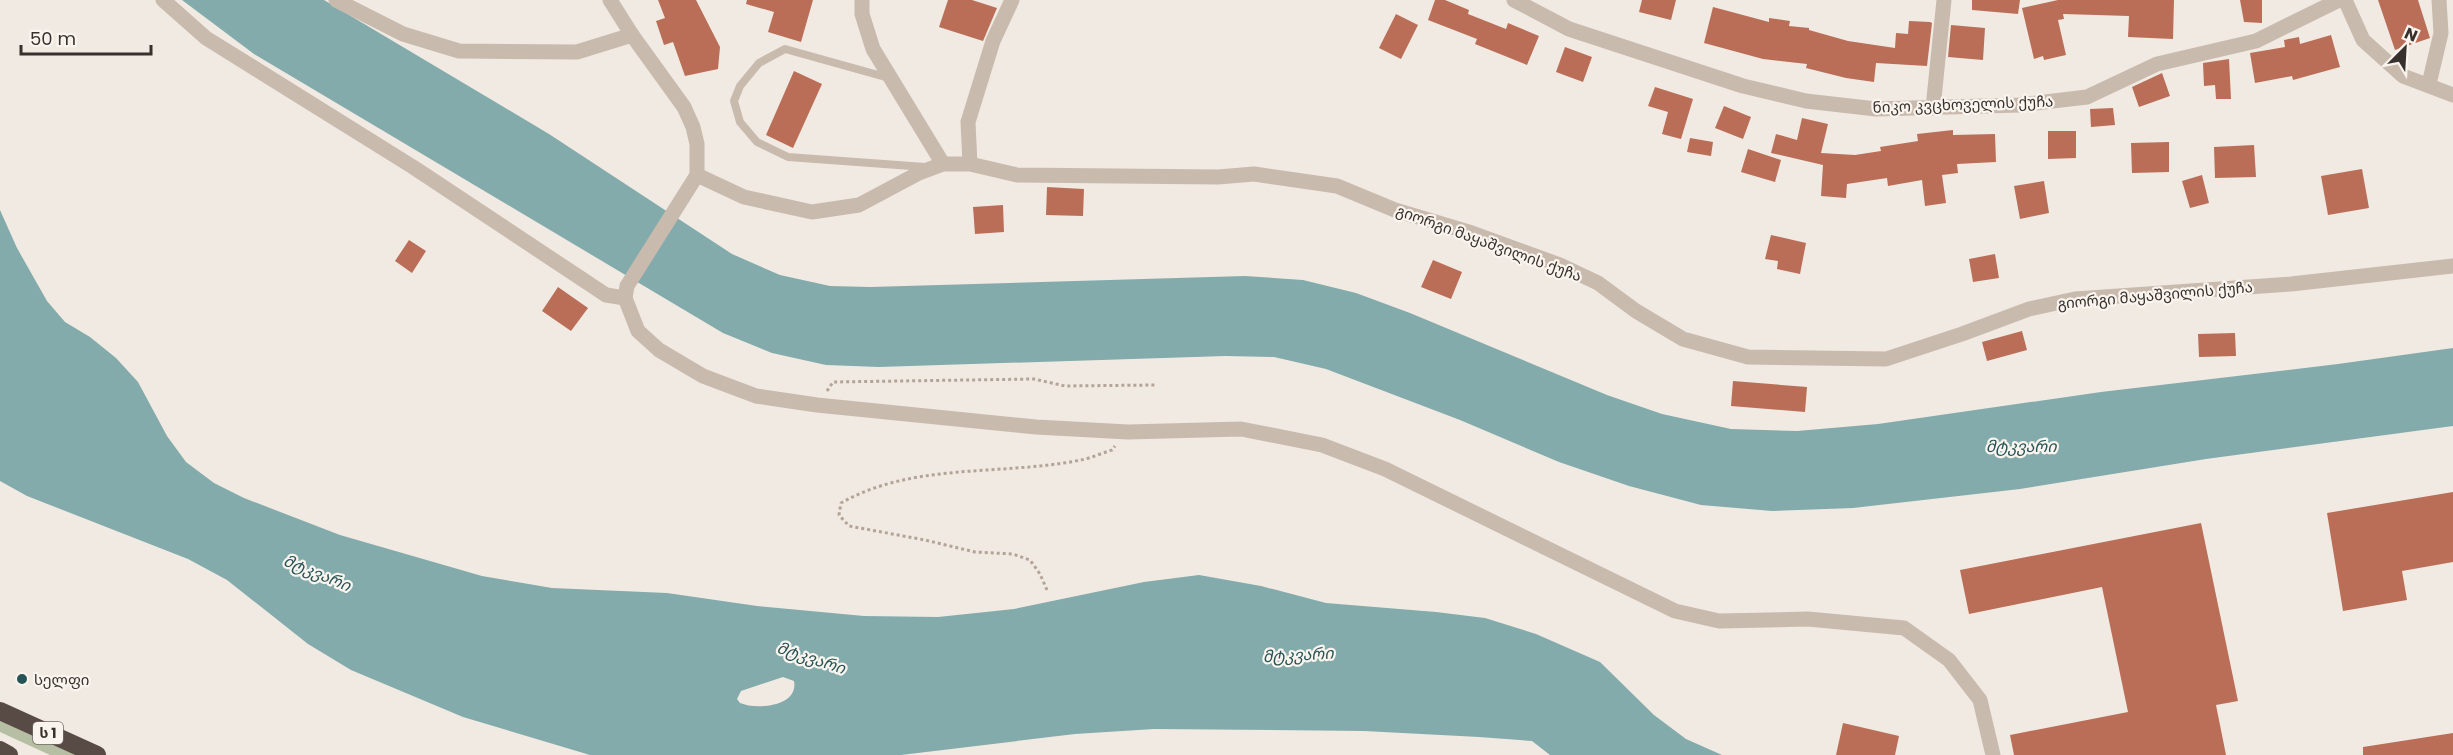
<svg xmlns="http://www.w3.org/2000/svg" width="2453" height="755" font-family="Poppins,'Noto Sans Georgian',sans-serif">
  <style>
    .green { fill: #b6bfa3 }
    .water { fill: #83abac; fill-rule: evenodd }
    .building { fill: #ba6e57 }
    .lines { fill: none; stroke-linecap: round; stroke-linejoin: round }
    .path { stroke: #b4a498; stroke-width: 3; stroke-dasharray: 3 3; stroke-linecap: butt }
    .service { stroke: #c9baae; stroke-width: 8 }
    .minor { stroke: #c9baae; stroke-width: 15 }
    .tertiary { stroke: #c9baae; stroke-width: 15 }
    .motorway { stroke: #584a44; stroke-width: 18 }
    .poi-dot { fill: #255356; stroke: #f9f4ee; stroke-width: 2 }
    .labels { text-anchor: middle; dominant-baseline: central; stroke-width: 4.5; stroke-linejoin: round; paint-order: stroke }
    .shield { fill: #f9f4ee; stroke: #726b66; stroke-width: 1.5 }
    .shield-label { font-size: 14px; font-weight: bold; fill: #38302c }
    .street-label { font-size: 15px; fill: #38302c; stroke: #f9f4ee }
    .poi-label { font-size: 15px; fill: #38302c; stroke: #f9f4ee; text-anchor: start }
    .water-label { font-size: 16px; font-style: italic; fill: #255356; stroke: #f9f4ee }
  </style>
  <rect width="100%" height="100%" fill="#f1eae2"/>
  <path class="green" d="M0 721 76 755H50L0 732Z"/>
  <path class="water" d="M182 0H324L549 134 732 254 780 275 830 286 870 287 1245 276 1303 280 1356 293 1410 313 1607 395 1662 414 1731 429 1797 431 1878 424 2101 392 2338 364 2453 348V426L2206 459 2020 489 1853 508 1772 511 1701 505 1629 486 1559 462 1460 420 1326 369 1274 357 1225 356 879 367 826 365 772 353 723 333 254 54Z
    M0 210 17 248 47 301 65 322 90 337 116 358 138 382 167 436 186 462 214 483 244 498 340 535 482 576 552 588 667 593 757 606 864 616 938 617 1014 609 1144 582 1199 575 1261 586 1326 603 1436 612 1485 618 1536 634 1600 662 1654 715 1686 739 1722 755H1550L1532 741 1479 737 1364 731 1154 729 1075 734 901 755H590L463 717 351 670 308 644 227 580 188 559 27 496 0 481ZM783 677 794 681C799 707 756 710 740 703L737 699 741 691Z"/>
  <path class="building" d="M658 0H696L720 47 718 69 685 76 673 42 664 45 656 21 665 18Z
    M747 0H813L801 42 768 32 774 12 746 4Z
    M948 0H972L997 8 983 41 939 27Z
    M1435 0H1445L1469 10 1468 14 1506 29 1508 23 1539 36 1527 65 1475 44 1477 39 1428 20Z
    M1642 0H1676L1671 20 1639 12Z
    M1972 0H2020L2018 14 1972 10Z
    M2058 0H2174L2173 39 2128 37 2129 16 2063 14 2064 19 2058 20 2066 55 2044 60 2043 56 2034 59 2022 8Z
    M2240 0H2262V23L2244 22Z
    M2378 0H2418L2430 38 2395 50Z
    M1713 7 1769 22V18L1790 21 1789 26 1809 28V30L1848 41 1895 48 1896 33 1908 34 1909 21 1930 22 1932 23 1927 66 1876 63 1874 82 1846 78 1806 68 1807 64 1763 59 1704 43Z
    M1396 14 1418 25 1401 59 1379 48Z
    M1951 25 1985 28 1983 60 1948 57Z
    M2331 35 2340 67 2293 80 2292 76 2255 83 2250 53 2285 47 2284 40 2299 37 2300 44Z
    M1565 47 1592 57 1583 82 1556 72Z
    M2229 59 2231 99H2216L2215 85 2204 86 2203 63Z
    M794 71 822 84 793 148 766 135Z
    M2162 73 2170 96 2139 107 2132 87Z
    M1655 87 1693 99 1681 139 1662 134 1668 112 1648 106Z
    M1724 106 1751 117 1743 139 1715 128Z
    M2113 108 2115 125 2091 127 2090 109Z
    M1802 118 1828 124 1821 153 1855 155 1881 151 1880 147 1918 141 1917 134 1953 130V135L1995 134 1996 162 1957 164 1958 173 1942 175 1946 203 1925 206 1922 180 1888 186 1887 178 1847 184 1846 198 1821 196 1823 165 1771 153 1776 134 1797 140Z
    M2048 131H2076V158L2048 159Z
    M1690 138 1713 142 1711 156 1687 152Z
    M2169 142V172L2132 173 2131 143Z
    M2254 145 2256 177 2215 178 2214 147Z
    M1748 149 1781 160 1775 182 1741 172Z
    M2362 169 2369 208 2328 215 2321 176Z
    M2202 175 2209 203 2190 208 2182 181Z
    M2044 181 2049 213 2020 219 2014 186Z
    M1047 187 1084 189 1083 216 1046 215Z
    M1003 205 1004 232 975 234 973 207Z
    M1771 235 1806 243 1800 274 1777 269 1778 261 1765 259Z
    M409 240 426 251 412 273 395 261Z
    M1995 254 1999 278 1973 282 1969 259Z
    M1433 260 1462 272 1451 299 1421 287Z
    M558 287 588 308 571 331 542 311Z
    M2022 331 2027 350 1987 361 1982 342Z
    M2235 333 2236 356 2199 357 2198 334Z
    M1733 381 1807 387 1805 412 1731 406Z
    M2453 492V562L2402 571 2407 600 2343 611 2327 513Z
    M2201 523 2238 701 2216 705 2226 755H2014L2010 735 2128 712 2102 587 1969 614 1960 570Z
    M1843 723 1899 736 1895 755H1836Z
    M2453 733V755H2363V747Z"/>
  <g class="lines">
    <path class="path" d="M827 391 833 382 1034 379 1065 386 1155 385
      M1047 590 1040 574 1030 560 1013 554 975 552 925 540 849 526 839 515 841 503C913 462 1002 476 1081 460 1091 458 1102 453 1112 450L1115 446"/>
    <path class="service" d="M889 78 785 49 759 63 740 86 734 101 740 122 757 142 788 157 925 167"/>
    <path class="minor" d="M163 0 206 38 413 167 606 295 625 298
      M336 0 403 34 459 51 577 52 632 35
      M862 0V14L873 49 943 164
      M1514 0 1569 29 1743 86 1806 101 1876 109 2020 105 2087 97 2157 64 2256 41 2339 0
      M2345 0 2363 40 2403 76 2453 95
      M2429 84 2441 33 2439 0
      M1933 108 1944 0
      M970 164 968 122 993 41 1012 0
      M697 175 744 197 812 212 859 205 919 173 943 164H970L1017 175 1218 177 1254 174 1337 186 1395 210 1472 233 1560 265 1598 283 1636 311 1683 339 1748 357 1886 359 1962 334 2029 309 2075 299 2291 284 2453 266"/>
    <path class="tertiary" d="M610 0 632 35 684 107 693 127 697 144V175L627 286 625 298 638 331 659 350 703 376 756 396 817 405 1036 427 1128 432 1241 429 1322 445 1385 469 1675 611 1719 621 1808 619 1904 628 1949 660 1980 700 1993 755"/>
    <path class="motorway" d="M0 711 97 755
      M0 750 9 755"/>
  </g>
  <circle class="poi-dot" cx="22" cy="679" r="6"/>
  <g class="labels">
    <rect class="shield" x="33" y="722" width="30" height="22" rx="4.5"/>
    <g class="shield-label">
      <text x="48" y="733">ს 1</text>
    </g>
    <g class="street-label">
      <text transform="translate(1963 104) rotate(-2)">ნიკო კვცხოველის ქუჩა</text>
      <text transform="translate(1489 243) rotate(20)">გიორგი მაყაშვილის ქუჩა</text>
      <text transform="translate(2155 295) rotate(-5)">გიორგი მაყაშვილის ქუჩა</text>
    </g>
    <g class="poi-label">
      <text x="34" y="679">სელფი</text>
    </g>
    <g class="water-label">
      <text x="2021" y="446">მტკვარი</text>
      <text transform="translate(317 573) rotate(22)">მტკვარი</text>
      <text transform="translate(1298 655) rotate(-3)">მტკვარი</text>
      <text transform="translate(811 658) rotate(18)">მტკვარი</text>
    </g>
  </g>
  <g transform="translate(2405 48) rotate(24)" stroke="#f9f4ee" stroke-width="4.5" paint-order="stroke">
  <path d="M0-4.5L10 22L0 15L-10 22Z" fill="#38302c"/>
  <text y="-9" font-size="16" font-weight="bold" text-anchor="middle" fill="#38302c">N</text>
  </g>
  <path d="M21 45v9h130v-9" fill="none" stroke="#38302c" stroke-width="3"/>
  <text x="30" y="45" font-size="18" fill="#38302c" stroke="#f9f4ee" stroke-width="4.5" paint-order="stroke">50 m</text>
</svg>
